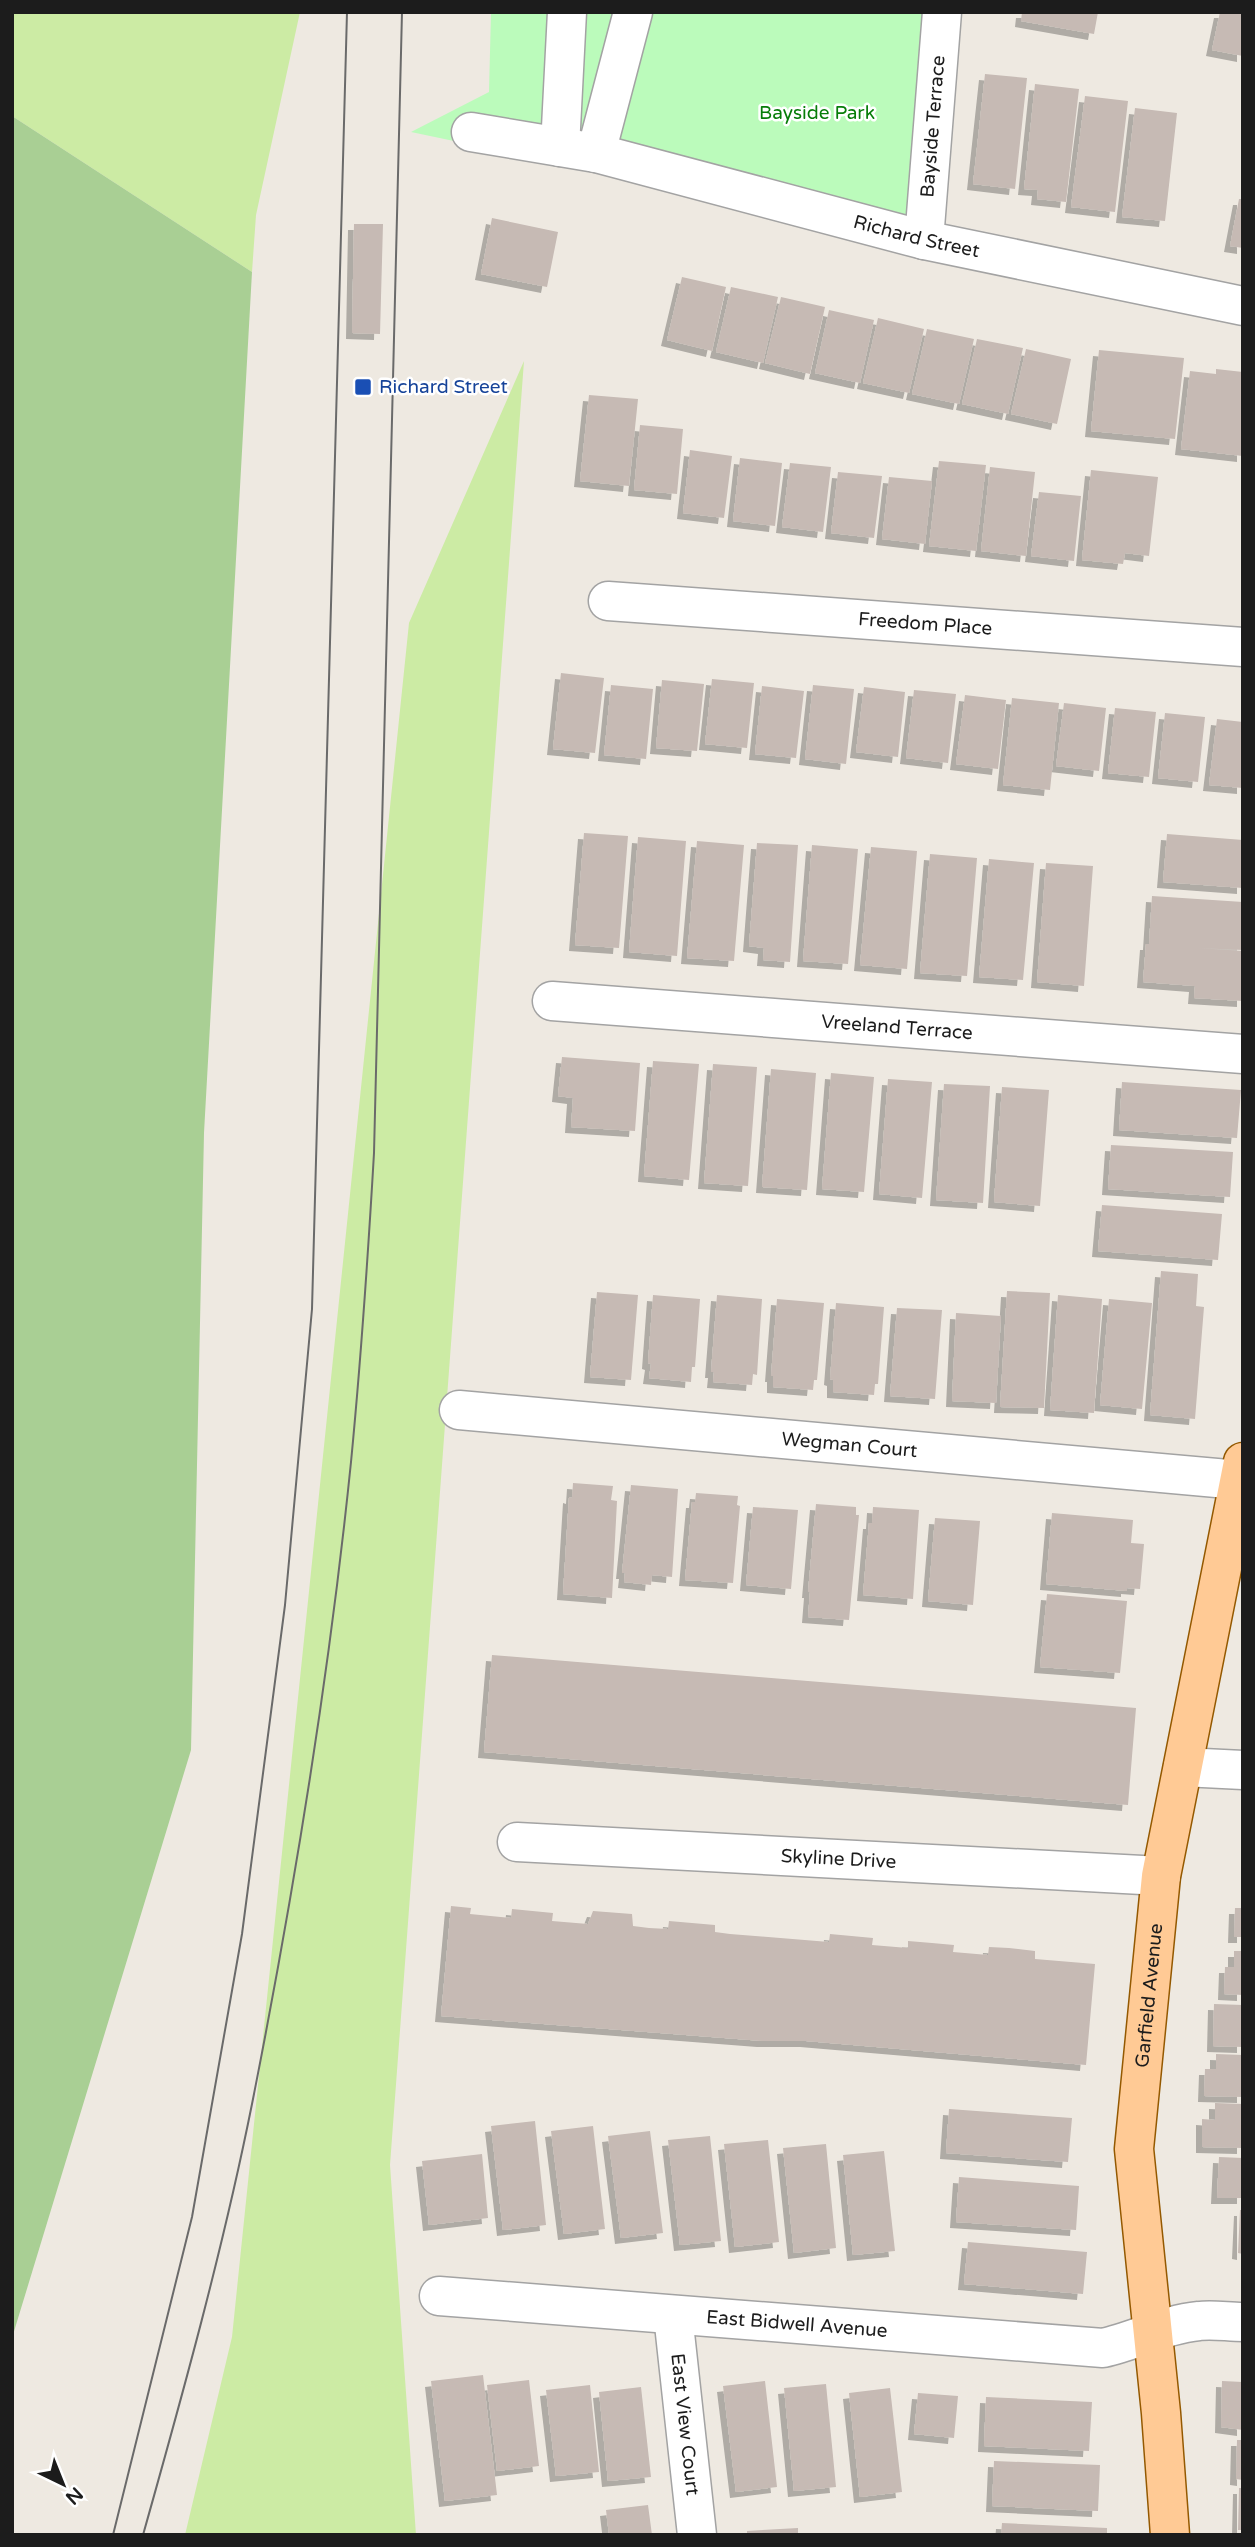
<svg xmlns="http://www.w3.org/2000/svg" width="1255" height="2547" font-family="'Varela Round',sans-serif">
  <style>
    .grass { fill: #cceba4 }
    .forest { fill: #a9cf94 }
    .park { fill: #bbfbbb }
    .building { fill: #c6bab4; filter: url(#shadow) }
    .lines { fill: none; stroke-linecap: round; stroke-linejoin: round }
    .minor-casing { stroke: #a3a3a3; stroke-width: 41 }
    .major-casing { stroke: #945900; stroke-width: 41 }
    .minor { stroke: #fff; stroke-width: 38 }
    .major { stroke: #ffca95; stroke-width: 38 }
    .tram { stroke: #6a6a6a; stroke-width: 2 }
    .transit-dot { fill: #1a4fb4; stroke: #fff; stroke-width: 2.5 }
    .labels { text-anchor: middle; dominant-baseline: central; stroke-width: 5; stroke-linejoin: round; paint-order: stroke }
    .park-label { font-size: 19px; fill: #077d09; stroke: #fff }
    .street-label { font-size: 19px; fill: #1c1c1c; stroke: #fff }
    .transit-label { font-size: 19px; fill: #164399; stroke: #fff; text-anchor: start }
  </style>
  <defs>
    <filter id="shadow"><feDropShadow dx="-6" dy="6" stdDeviation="0" flood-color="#0004"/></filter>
  </defs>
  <rect width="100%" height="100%" fill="#eee9e1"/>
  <path class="grass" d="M12 12H300L256 215 252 272 12 116Z
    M524 361 390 2165 416 2535H185L232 2337 409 623Z"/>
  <path class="forest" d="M12 116 252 272 204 1133 191 1750 12 2338Z"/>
  <path class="park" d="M491 12H930L911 237 411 132 489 92Z"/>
  <path class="building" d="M1022 12H1098L1094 34 1021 21Z
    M1220 12H1243V56L1212 50Z
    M985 74 1027 78 1015 189 973 184Z
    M1035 84 1079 89 1066 202 1037 199 1038 190 1024 189Z
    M1085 96 1128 101 1115 212 1071 207Z
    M1135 108 1177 113 1165 221 1122 217Z
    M1239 199H1243V248L1230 246Z
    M492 218 558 232 547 287 481 274Z
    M354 224H383L380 334 352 333Z
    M682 277 726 287 712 351 667 340Z
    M731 287 778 297 763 363 716 352Z
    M781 297 825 307 810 374 765 363Z
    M829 310 874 320 860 383 815 373Z
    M878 318 924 329 909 393 863 383Z
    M927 329 974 339 959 404 912 394Z
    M977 339 1023 348 1008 414 962 404Z
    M1026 349 1071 359 1057 424 1011 414Z
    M1099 350 1184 358 1175 439 1091 431Z
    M1216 369 1243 372V456L1181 449 1190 371 1216 374Z
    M589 395 638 399 629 486 580 481Z
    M640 425 683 429 677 494 634 490Z
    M690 450 732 456 724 518 683 513Z
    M740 458 782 463 775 526 733 521Z
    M939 461 986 465 976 551 929 546Z
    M790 463 831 467 823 532 782 527Z
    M990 467 1035 472 1026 556 981 551Z
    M1091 470 1158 477 1149 556 1125 553 1123 564 1082 560Z
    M838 472 882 476 874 538 831 533Z
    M889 477 932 481 925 544 882 539Z
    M1039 492 1081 496 1074 561 1031 556Z
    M561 673 604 678 595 753 553 749Z
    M712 679 754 683 747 748 705 744Z
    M662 680 704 684 697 751 656 748Z
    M611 685 653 689 646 759 604 755Z
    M813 685 854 689 846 764 805 759Z
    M762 686 804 691 796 758 755 754Z
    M864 687 905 692 898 757 856 752Z
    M914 690 956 694 948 763 906 758Z
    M965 695 1006 700 998 769 956 764Z
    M1012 698 1059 703 1050 790 1003 785Z
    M1064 703 1106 708 1099 771 1056 766Z
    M1115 708 1156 712 1149 777 1108 773Z
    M1165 713 1205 717 1198 782 1158 778Z
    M1217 719 1243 722V788L1209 785Z
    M584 833 628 836 619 948 575 945Z
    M1167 834 1243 840V888L1163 882Z
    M638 837 686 841 677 956 629 952Z
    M697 841 744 845 734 961 687 958Z
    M757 843 798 845 790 962 763 960 764 948 749 946Z
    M812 845 858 849 848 964 803 961Z
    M871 847 917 851 907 969 860 965Z
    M930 854 977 858 967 976 920 973Z
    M989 859 1034 863 1023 980 979 977Z
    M1046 863 1093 866 1084 986 1037 982Z
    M1152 896 1243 902V950L1197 948 1243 951V1001L1194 998 1195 986 1143 982 1146 944H1149Z
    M562 1057 640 1063 635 1131 571 1127 573 1098 558 1096Z
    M653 1061 699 1064 689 1180 644 1176Z
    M713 1064 757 1067 748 1186 704 1183Z
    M771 1069 816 1073 807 1190 762 1187Z
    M831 1073 874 1077 864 1192 822 1189Z
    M888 1079 932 1082 922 1198 879 1194Z
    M1122 1082 1241 1090 1237 1138 1119 1130Z
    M944 1084 990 1086 983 1203 936 1200Z
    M1002 1087 1049 1090 1040 1206 994 1202Z
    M1111 1145 1233 1152 1230 1197 1108 1189Z
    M1102 1205 1222 1214 1218 1260 1098 1251Z
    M1161 1271 1198 1274 1196 1306 1204 1307 1195 1419 1150 1415Z
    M1007 1291 1050 1293 1044 1408 1000 1407Z
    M597 1292 638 1295 631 1380 590 1377Z
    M653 1295 700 1299 695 1367H692L691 1382 649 1378 651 1364 648 1363Z
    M717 1295 762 1299 757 1375 753 1374 752 1385 713 1382 714 1372H711Z
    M1058 1295 1102 1299 1094 1413 1050 1410Z
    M777 1299 824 1303 817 1380H814L813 1390 773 1387V1376H771Z
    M1109 1299 1152 1303 1142 1409 1100 1405Z
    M836 1303 884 1307 878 1384H875L874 1395 833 1392V1380L830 1379Z
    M897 1308 942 1310 935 1399 890 1396Z
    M956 1313 1001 1316 996 1403 952 1401Z
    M573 1483 613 1486 611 1500 617 1501 612 1598 563 1594 569 1497 572 1498Z
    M631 1485 678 1489 672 1577 652 1575 651 1585 624 1582 625 1573H622Z
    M696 1493 738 1496 737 1505 740 1506 733 1583 685 1580 692 1502H695Z
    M816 1504 856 1507V1515H859L849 1620 808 1617 810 1592H808Z
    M753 1507 798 1510 791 1589 746 1585Z
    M873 1507 919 1510 913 1599 863 1595 869 1523H872Z
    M1052 1513 1133 1520 1131 1543 1144 1544 1140 1589 1127 1588V1591L1046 1584Z
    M935 1518 980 1521 973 1605 928 1601Z
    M1047 1594 1127 1601 1120 1673 1040 1667Z
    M492 1655 1136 1708 1128 1805 484 1752Z
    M451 1906 471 1908 470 1914 511 1918 512 1909 553 1913 552 1921 588 1924 593 1911 632 1914 633 1926 649 1928 668 1929 669 1921 715 1925V1932L730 1934 829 1942 830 1934 873 1938 872 1945 908 1948V1941L932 1943 954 1945 953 1952 988 1955 989 1947 1009 1948 1035 1951V1959L1095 1964 1086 2065 806 2041H763L441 2016Z
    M1235 1908H1243V1937H1234Z
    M1234 1951H1243V1995L1224 1994 1225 1967H1234Z
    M1214 2004 1243 2005V2047L1213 2046Z
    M1216 2054 1243 2055V2097L1204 2096 1205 2069H1216Z
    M1215 2103 1243 2104V2148L1202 2147V2119L1215 2120Z
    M949 2109 1072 2118 1068 2162 946 2153Z
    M535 2121 546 2225 503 2230 491 2126Z
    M593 2126 605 2229 564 2234 551 2131Z
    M650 2131 663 2233 621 2238 608 2136Z
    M710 2136 721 2241 680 2245 668 2140Z
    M768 2140 779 2242 735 2247 724 2144Z
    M826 2144 836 2248 794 2253 783 2148Z
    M884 2151 895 2251 853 2255 843 2155Z
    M482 2154 488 2218 429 2225 422 2161Z
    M1219 2157 1243 2158V2198H1217Z
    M959 2177 1079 2186 1076 2230 956 2222Z
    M1240 2210H1243V2254L1238 2253Z
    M968 2242 1087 2252 1083 2294 964 2284Z
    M483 2375 497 2495 445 2501 431 2381Z
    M529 2380 539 2466 497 2471 487 2385Z
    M765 2381 777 2487 736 2492 723 2386Z
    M1222 2381 1243 2382V2430L1221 2427Z
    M826 2384 836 2487 794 2491 784 2388Z
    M590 2385 599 2472 556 2476 546 2390Z
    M641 2387 651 2477 608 2481 599 2392Z
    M890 2388 902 2492 860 2497 849 2393Z
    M918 2393 958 2396 954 2438 914 2434Z
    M986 2397 1092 2402 1089 2451 984 2446Z
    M1237 2440H1243V2480L1236 2479Z
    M994 2461 1100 2465 1098 2511 992 2506Z
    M1239 2488H1243V2530H1238Z
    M648 2505 652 2535H609L606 2510Z
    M1002 2523 1107 2528V2535H1001Z
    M798 2528V2535H747V2531Z"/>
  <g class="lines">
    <g class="minor-casing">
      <g id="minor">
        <path id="s1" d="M471 132 596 153 924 240 1243 306"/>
        <path d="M560 147 567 12"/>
        <path d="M596 153 633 12"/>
        <path id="s2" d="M924 240 942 12"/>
        <path id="s3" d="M608 601 1243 647"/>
        <path id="s4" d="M552 1001 1243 1054"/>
        <path id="s5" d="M459 1410 1239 1480"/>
        <path d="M1183 1767 1243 1770"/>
        <path id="s6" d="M517 1842 1161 1876"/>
        <path id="s7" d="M439 2296 1103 2348C1135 2341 1166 2324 1199 2321 1213 2319 1228 2322 1243 2322"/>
        <path id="s8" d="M673 2315 697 2535"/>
      </g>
    </g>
    <g class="major-casing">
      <g id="major">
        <path id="s9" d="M1170 2535 1161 2413 1134 2149 1161 1876 1243 1462"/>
      </g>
    </g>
    <use href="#minor" class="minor"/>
    <use href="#major" class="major"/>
    <path class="tram" d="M113 2535 192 2217 242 1934 285 1605 312 1309 347 12
      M143 2535C183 2393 223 2249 252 2104 294 1892 329 1678 351 1462 361 1359 368 1256 374 1153L402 12"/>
  </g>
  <rect class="transit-dot" x="354" y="378" width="18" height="18" rx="3.5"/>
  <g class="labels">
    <g class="park-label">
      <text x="817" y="113">Bayside Park</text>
    </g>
    <g class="street-label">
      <text stroke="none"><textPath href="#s2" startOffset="114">Bayside Terrace</textPath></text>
      <text stroke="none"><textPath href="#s1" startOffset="458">Richard Street</textPath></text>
      <text stroke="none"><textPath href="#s3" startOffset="318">Freedom Place</textPath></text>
      <text stroke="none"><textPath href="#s4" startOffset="346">Vreeland Terrace</textPath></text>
      <text stroke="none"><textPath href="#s5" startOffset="392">Wegman Court</textPath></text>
      <text stroke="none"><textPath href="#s6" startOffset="322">Skyline Drive</textPath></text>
      <text stroke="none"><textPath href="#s9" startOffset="542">Garfield Avenue</textPath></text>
      <text stroke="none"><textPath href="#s7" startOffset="359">East Bidwell Avenue</textPath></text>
      <text stroke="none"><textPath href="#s8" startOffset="110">East View Court</textPath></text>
    </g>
    <g class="transit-label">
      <text x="379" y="387">Richard Street</text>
    </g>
  </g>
  <rect width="1255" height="2547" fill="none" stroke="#1c1c1c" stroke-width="28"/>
  <g transform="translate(63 2484) rotate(137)" stroke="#ffffff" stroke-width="5" paint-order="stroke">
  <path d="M0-5L12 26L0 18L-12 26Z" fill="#1c1c1c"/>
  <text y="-10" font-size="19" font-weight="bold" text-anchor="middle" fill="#1c1c1c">N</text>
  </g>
</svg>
